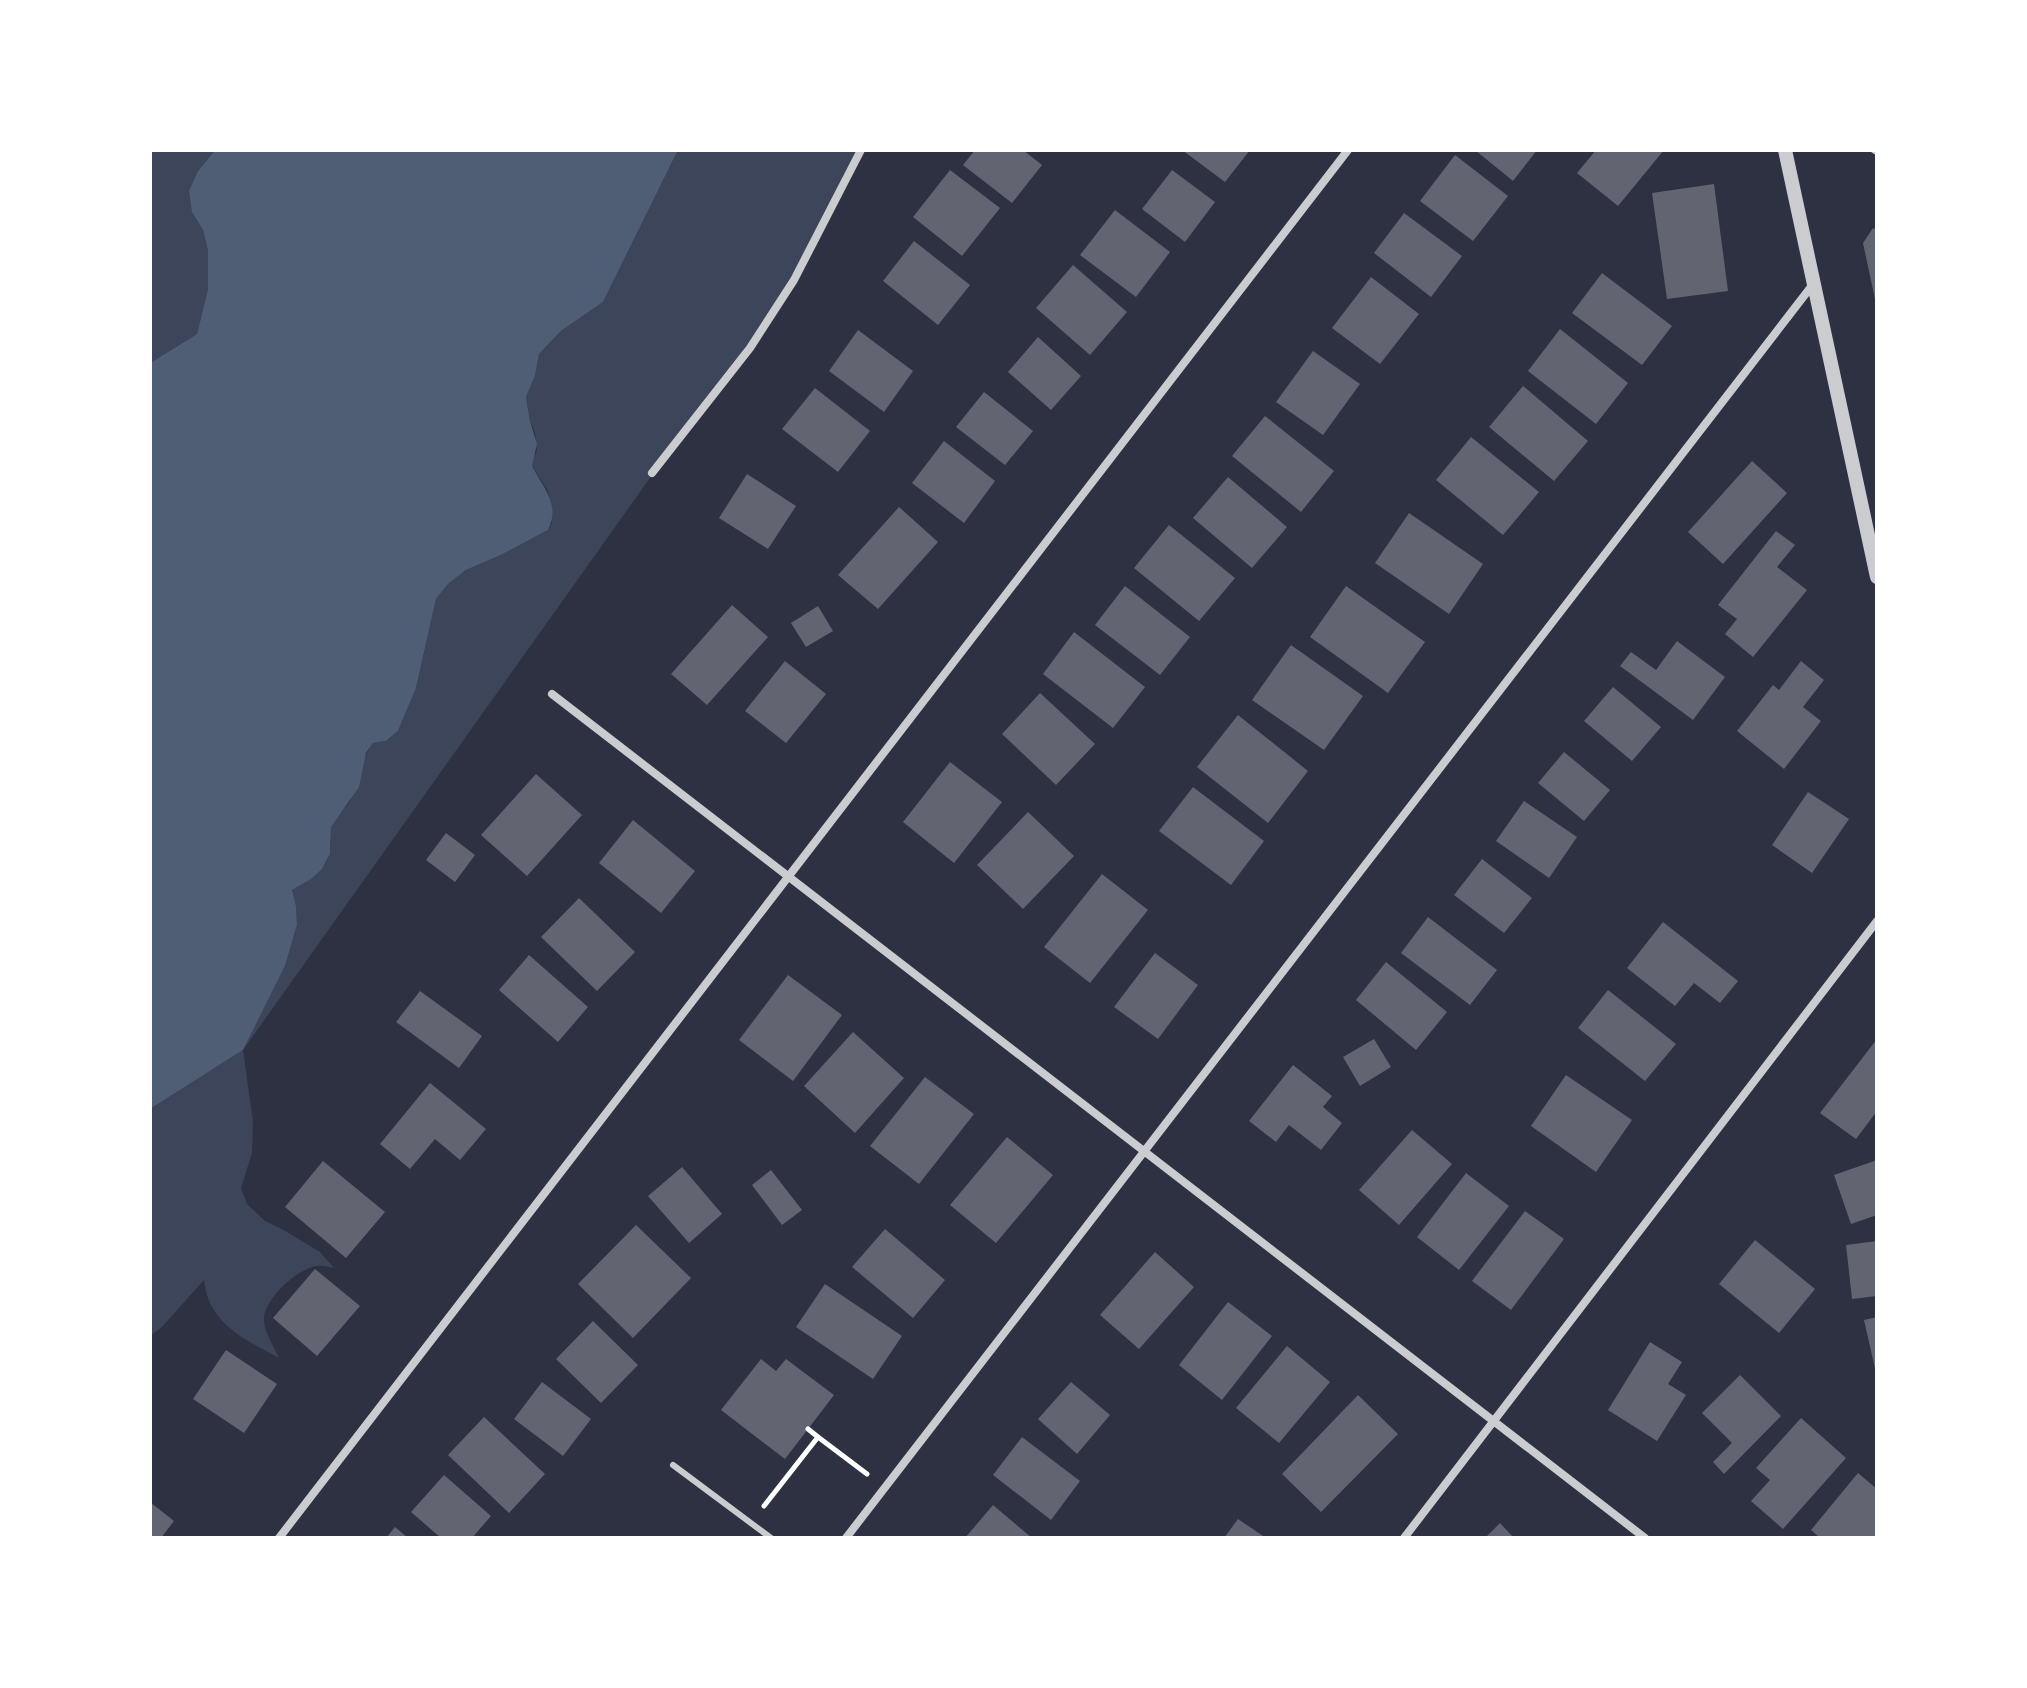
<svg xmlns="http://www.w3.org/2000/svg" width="2027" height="1688" font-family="Karla,sans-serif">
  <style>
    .green { fill: #3c4559 }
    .water { fill: #4f5d75 }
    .building { fill: #626471 }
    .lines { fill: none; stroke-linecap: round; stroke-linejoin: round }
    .path { stroke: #fff; stroke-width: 5 }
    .service { stroke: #caccd0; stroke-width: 6 }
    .minor { stroke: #caccd0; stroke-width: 8 }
    .tertiary { stroke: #caccd0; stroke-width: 14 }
  </style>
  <rect width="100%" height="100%" fill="#2d3142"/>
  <path class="green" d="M150 150H215L198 171 192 212 203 230 208 251V289L197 334 150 363Z
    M678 150H861L794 280 750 348 650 478 243 1050 253 1121 252 1153 241 1188 247 1204 265 1221 282 1229 320 1252 334 1268C329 1267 321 1265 316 1266 296 1270 267 1297 264 1317 263 1331 274 1346 279 1358 252 1343 220 1330 208 1298 206 1293 205 1286 204 1280L161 1328 150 1336V1109L243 1050 285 966 297 925 296 906 292 890C307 881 327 870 330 851 332 843 329 834 331 826 335 815 345 810 350 801 360 782 360 760 373 743L386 741 398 731 416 688 436 599 448 584 466 570 503 554 548 530 552 523 551 502 547 489 532 466V460L537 451 535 433 530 421 526 397 535 376 539 354 561 331 603 302Z"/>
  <path class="water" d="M215 150H678L603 302 561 331 539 354 535 376 526 397 530 421 537 444 532 466C543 487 561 505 548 530L503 554 466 570 448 584 436 599 416 688 398 731 386 741 373 743 366 753 359 787 331 827 330 854 322 869 311 879 292 890 296 906 297 925 285 966 243 1050 150 1109V363L197 334 208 289V251L203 230 192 212 189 191 198 171Z"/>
  <path class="building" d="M975 150H1023L1042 165 1012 203 963 165Z
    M1182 150H1250L1225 182Z
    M1475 150H1537L1513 181Z
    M1596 150H1664L1618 206 1577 173Z
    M1455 155 1508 196 1473 241 1420 201Z
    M950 170 1000 208 962 256 913 217Z
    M1172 170 1215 202 1185 242 1142 209Z
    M1714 184 1728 291 1667 299 1652 193Z
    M1115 210 1170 252 1136 297 1080 255Z
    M1404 213 1462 256 1431 297 1374 253Z
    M1873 228 1877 230 1876 304 1863 243Z
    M914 241 970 285 938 325 883 281Z
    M1073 265 1127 312 1090 355 1036 308Z
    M1602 273 1672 326 1642 365 1572 313Z
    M1371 277 1419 314 1380 364 1332 328Z
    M1560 329 1628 383 1596 424 1528 371Z
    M858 330 913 371 884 412 829 371Z
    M1038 337 1081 376 1051 410 1008 372Z
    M1313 351 1360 384 1323 435 1276 402Z
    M1523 386 1588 441 1554 481 1489 427Z
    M815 388 870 431 838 472 782 429Z
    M984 392 1033 431 1005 465 956 427Z
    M1265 416 1334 471 1301 512 1232 456Z
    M1471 437 1539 492 1503 535 1436 480Z
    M944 441 995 481 964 523 912 483Z
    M1752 461 1787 493 1723 564 1688 532Z
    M747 474 796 506 768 549 719 518Z
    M1228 477 1287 527 1252 568 1193 518Z
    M899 507 938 542 878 609 838 575Z
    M1409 513 1483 564 1449 614 1375 563Z
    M1169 525 1235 578 1199 621 1134 568Z
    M1776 531 1795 545 1777 567 1807 590 1753 657 1725 634 1737 619 1718 605Z
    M1125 586 1190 637 1160 675 1095 625Z
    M1346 586 1425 642 1388 693 1310 637Z
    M732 605 768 637 707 705 671 674Z
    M818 606 833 631 806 647 791 623Z
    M1074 632 1145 687 1113 728 1043 674Z
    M1677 641 1725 677 1693 720 1620 666 1631 652 1656 670Z
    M1291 645 1363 696 1324 750 1252 700Z
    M785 661 826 694 786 743 745 711Z
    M1801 661 1824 680 1803 707 1821 721 1784 769 1737 731 1773 685 1779 690Z
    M1613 687 1661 727 1632 761 1584 721Z
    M1040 693 1095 744 1056 785 1002 734Z
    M1238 715 1308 771 1268 823 1197 767Z
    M1564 752 1610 790 1584 821 1538 783Z
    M950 762 1002 802 954 863 903 822Z
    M536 774 582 815 527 876 481 835Z
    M1193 787 1264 841 1231 885 1159 831Z
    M1808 792 1849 819 1812 873 1772 845Z
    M1524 801 1577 837 1549 878 1496 841Z
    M1028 812 1074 856 1023 909 977 865Z
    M633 820 695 871 661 913 599 863Z
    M446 833 475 855 455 882 426 860Z
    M1482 859 1532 898 1504 933 1454 895Z
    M1102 874 1148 910 1090 983 1044 947Z
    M579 898 635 952 597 991 541 937Z
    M1428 917 1497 970 1470 1005 1401 953Z
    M1663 922 1738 981 1720 1003 1694 983 1675 1006 1627 968Z
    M1155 953 1198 985 1158 1039 1114 1007Z
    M529 955 588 1007 558 1042 499 990Z
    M1386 962 1447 1012 1416 1050 1356 1000Z
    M788 975 842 1015 793 1081 739 1040Z
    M1608 990 1676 1044 1645 1081 1578 1028Z
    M420 991 482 1036 459 1068 396 1022Z
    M853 1032 904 1078 855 1133 804 1086Z
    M1374 1039 1391 1067 1360 1086 1343 1057Z
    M1877 1039V1111L1856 1139 1820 1113Z
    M1293 1065 1332 1096 1323 1107 1342 1123 1321 1150 1289 1125 1276 1142 1249 1121Z
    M1566 1075 1632 1120 1596 1172 1531 1126Z
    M925 1077 974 1114 919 1184 870 1146Z
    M430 1083 486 1129 460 1160 435 1139 410 1169 380 1144Z
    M1412 1130 1452 1164 1399 1225 1359 1190Z
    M1007 1137 1053 1175 996 1243 950 1205Z
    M1877 1160V1215L1851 1224 1834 1175Z
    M323 1161 385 1212 346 1258 285 1207Z
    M682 1167 722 1214 689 1243 648 1196Z
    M771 1170 802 1210 782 1225 752 1185Z
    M1466 1173 1509 1206 1459 1270 1417 1237Z
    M1525 1211 1564 1239 1511 1310 1472 1281Z
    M636 1225 691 1278 633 1338 578 1284Z
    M885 1229 945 1280 913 1318 852 1267Z
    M1755 1240 1815 1289 1779 1333 1719 1284Z
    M1877 1241V1296L1852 1299 1846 1245Z
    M1155 1252 1194 1287 1139 1349 1100 1315Z
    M315 1269 360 1306 317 1356 273 1318Z
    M825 1284 902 1336 873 1379 796 1327Z
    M1228 1302 1272 1336 1222 1400 1179 1365Z
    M1877 1317V1373H1876L1864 1320Z
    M593 1321 638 1365 601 1403 556 1359Z
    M1650 1342 1682 1362 1668 1384 1686 1395 1657 1441 1608 1410Z
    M1287 1346 1330 1382 1279 1443 1236 1408Z
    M226 1350 277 1384 244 1433 193 1399Z
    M761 1359 776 1371 786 1359 834 1395 785 1459 721 1410Z
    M1740 1375 1781 1416 1724 1474 1713 1462 1732 1443 1702 1413Z
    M542 1382 591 1419 563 1456 514 1419Z
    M1071 1382 1110 1415 1077 1454 1038 1419Z
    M1358 1395 1398 1434 1321 1512 1282 1474Z
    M484 1417 545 1474 509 1513 448 1455Z
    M1801 1418 1846 1458 1783 1529 1751 1501 1770 1480 1756 1468Z
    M1022 1437 1080 1481 1051 1520 993 1475Z
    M1858 1473 1877 1489V1538H1820L1811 1530Z
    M444 1475 491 1516 472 1538H441L411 1512Z
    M150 1502 174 1521 161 1538H150Z
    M993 1505 1032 1538H965Z
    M1238 1519 1266 1538H1224Z
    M1500 1523 1514 1538H1485Z
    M395 1527 408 1538H386Z"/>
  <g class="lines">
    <path class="path" d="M808 1429 818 1437
      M764 1506 818 1437 867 1474"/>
    <path class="service" d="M673 1465 771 1538"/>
    <path class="minor" d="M1875 150 1877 151
      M652 473 750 348 794 280 861 150
      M552 694 1645 1538
      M279 1538 1348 150
      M846 1538 1814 283
      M1404 1538 1877 921"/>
    <path class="tertiary" d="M1785 150 1877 577"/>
  </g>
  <rect width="2027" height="1688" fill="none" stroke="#ffffff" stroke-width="304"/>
</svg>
